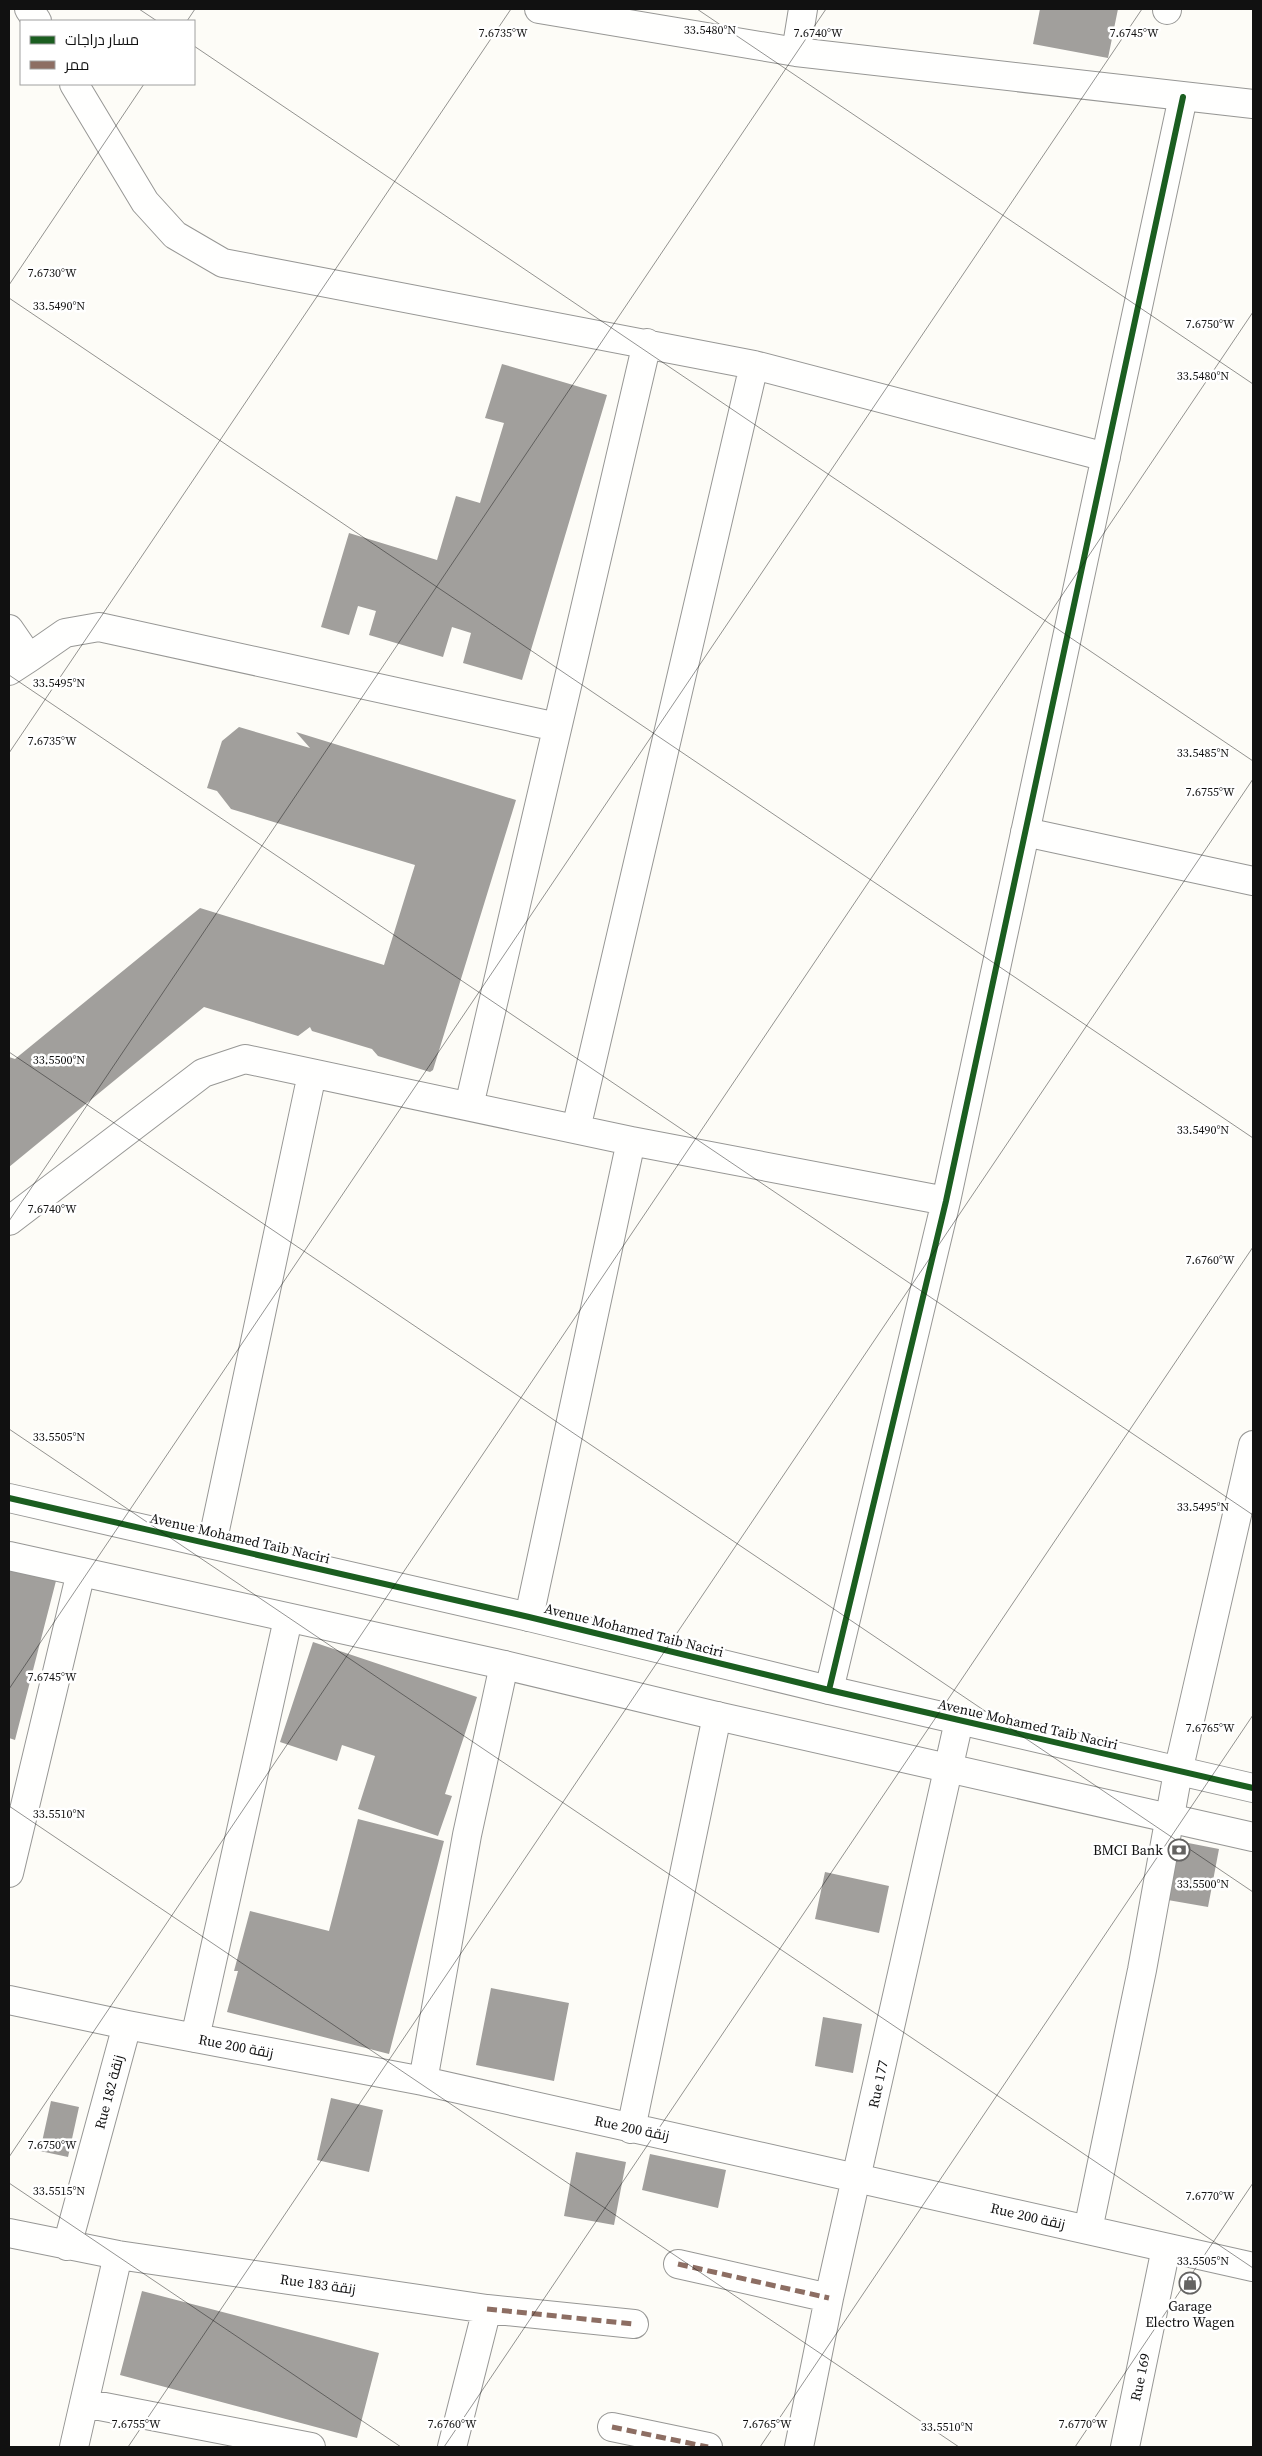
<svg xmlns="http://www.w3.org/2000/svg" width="1262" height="2456" font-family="'Source Serif 4',Cairo,serif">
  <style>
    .building { fill: #a19f9c }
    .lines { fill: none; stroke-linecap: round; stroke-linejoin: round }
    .minor-casing { stroke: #979795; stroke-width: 30 }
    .tertiary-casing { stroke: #979795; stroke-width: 30 }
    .minor { stroke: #fffffe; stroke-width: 28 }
    .tertiary { stroke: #fffffe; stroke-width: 28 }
    .quiet { stroke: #8d6e63; stroke-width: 5; stroke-dasharray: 10 5; stroke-linecap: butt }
    .cycleway-casing { stroke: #fff; stroke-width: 9 }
    .cycleway { stroke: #1b5e20; stroke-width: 6 }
    .ticks { fill: none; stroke: #111; stroke-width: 1; stroke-opacity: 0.45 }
    .labels { text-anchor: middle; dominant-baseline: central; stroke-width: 5; stroke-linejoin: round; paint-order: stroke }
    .street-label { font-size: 14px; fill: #111; stroke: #fff }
    .poi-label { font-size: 14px; fill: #111; stroke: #fff; text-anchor: end }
    .ticks-label { font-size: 12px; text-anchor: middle; fill: #111; stroke: #fff; stroke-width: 5; stroke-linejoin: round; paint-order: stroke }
  </style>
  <rect width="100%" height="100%" fill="#fdfcf7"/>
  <path class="building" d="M1040 9H1118L1108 58 1033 44Z
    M502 364 607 395 522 680 463 663 471 633 452 627 443 657 369 635 376 611 358 606 349 635 321 627 349 533 437 560 456 496 480 503 504 423 485 418Z
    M239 727 310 748 296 732 516 800 433 1070 430 1072 378 1056 372 1049 312 1031 310 1027 298 1036 204 1007 9 1167V1057L15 1059 200 908 384 965 415 865 231 809 217 791 207 788 222 741Z
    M9 1564 57 1577 15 1740 9 1738Z
    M313 1642 477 1697 445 1794 452 1796 438 1836 358 1809 375 1756 342 1745 337 1761 280 1742Z
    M358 1819 444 1841 389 2054 227 2012 238 1971H234L250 1911 329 1931Z
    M1173 1840 1219 1849 1208 1907 1162 1899Z
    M825 1872 889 1886 879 1933 815 1919Z
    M491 1988 569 2003 554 2081 476 2065Z
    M823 2017 862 2024 853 2073 815 2066Z
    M331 2098 383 2110 369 2172 317 2160Z
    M51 2101 79 2107 68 2157 40 2151Z
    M576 2152 626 2162 614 2225 564 2216Z
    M650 2154 726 2170 718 2208 642 2190Z
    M142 2291 379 2353 357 2438 120 2375Z"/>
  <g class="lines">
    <g class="minor-casing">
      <path id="minor" d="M29 9 37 21
        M539 9 796 52 1253 104
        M1167 10V9
        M796 52 803 9
        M74 84 145 202 175 235 223 263 754 365 1106 457
        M9 629 29 658 65 633 99 627 557 727
        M9 671 29 658
        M1025 832 1253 881
        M469 1106 647 343
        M576 1129 754 365
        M9 1221 203 1073 245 1059 631 1141 946 1201
        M212 1544 312 1074
        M529 1617 631 1141
        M829 1690 946 1201 1183 97
        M9 1873 81 1572
        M9 2000 127 2025 423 2081 1253 2267
        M195 2038 288 1619
        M423 2081 467 1835 504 1665
        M631 2129 717 1716
        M1088 2230 1142 1970 1178 1772 1253 1445
        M9 2233 118 2255 487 2309 634 2324
        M67 2246 127 2025
        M678 2264 829 2298
        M84 2403 311 2447
        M612 2427 708 2447
        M74 2447 118 2255
        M452 2447 487 2309
        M799 2447 829 2298 959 1721
        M1125 2447 1166 2248"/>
    </g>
    <g class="tertiary-casing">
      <path id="tertiary" d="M9 1498 529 1617 829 1690 1253 1788
        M9 1556 504 1665 717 1716 1253 1837"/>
    </g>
    <use href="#minor" class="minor"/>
    <use href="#tertiary" class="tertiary"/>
    <path class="quiet" d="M678 2264 829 2298
      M487 2309 634 2324
      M612 2427 708 2447"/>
    <g class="cycleway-casing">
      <path id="cycleway" d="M9 1498 529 1617 829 1690 1253 1788
        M829 1690 946 1201 1183 97"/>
    </g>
    <use href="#cycleway" class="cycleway"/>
  </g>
  <path class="ticks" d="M139 9 157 21M697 9 1253 384M187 21 195 9M194 46 1253 761M9 285 144 84M9 298 1253 1138M9 675 1253 1515M9 753 511 9M9 1052 1253 1892M9 1221 826 9M9 1429 1253 2268M9 1689 1142 9M9 1806 959 2447M9 2157 1253 312M9 2183 401 2447M128 2447 1253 779M444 2447 1253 1247M760 2447 1253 1715M1075 2447 1253 2183"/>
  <defs>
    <g id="bank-ring" transform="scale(1.125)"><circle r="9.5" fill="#fff" stroke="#646362" stroke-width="1.5"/><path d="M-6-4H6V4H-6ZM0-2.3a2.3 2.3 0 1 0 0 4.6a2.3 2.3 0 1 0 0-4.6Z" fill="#646362"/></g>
    <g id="shop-ring" transform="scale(1.125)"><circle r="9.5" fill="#fff" stroke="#646362" stroke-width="1.5"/><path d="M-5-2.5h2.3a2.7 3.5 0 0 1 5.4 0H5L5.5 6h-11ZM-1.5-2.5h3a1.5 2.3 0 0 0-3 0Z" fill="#646362"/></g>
  </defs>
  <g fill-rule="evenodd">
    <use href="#bank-ring" x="1179" y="1850"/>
    <use href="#shop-ring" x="1190" y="2283"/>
  </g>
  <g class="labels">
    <g class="street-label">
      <text transform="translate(240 1538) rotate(13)">Avenue Mohamed Taib Naciri</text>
      <text transform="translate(634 1630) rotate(14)">Avenue Mohamed Taib Naciri</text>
      <text transform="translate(1028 1724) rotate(13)">Avenue Mohamed Taib Naciri</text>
      <text transform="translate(236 2046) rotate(11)">Rue 200 زنقة</text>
      <text transform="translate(878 2084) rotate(-78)">Rue 177</text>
      <text transform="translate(109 2092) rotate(-75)">Rue 182 زنقة</text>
      <text transform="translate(632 2128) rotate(12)">Rue 200 زنقة</text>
      <text transform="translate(1028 2216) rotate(13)">Rue 200 زنقة</text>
      <text transform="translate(318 2284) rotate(8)">Rue 183 زنقة</text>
      <text transform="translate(1140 2377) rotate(-78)">Rue 169</text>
    </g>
    <g class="poi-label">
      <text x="1163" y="1850">BMCI Bank</text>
      <text x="1190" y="2306" text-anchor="middle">Garage<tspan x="1190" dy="16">Electro Wagen</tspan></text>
    </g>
  </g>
  <g class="ticks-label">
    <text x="710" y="34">33.5480°N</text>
    <text x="503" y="37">7.6735°W</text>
    <text x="818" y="37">7.6740°W</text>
    <text x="1134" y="37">7.6745°W</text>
    <text x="52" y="277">7.6730°W</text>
    <text x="59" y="310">33.5490°N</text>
    <text x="1210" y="328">7.6750°W</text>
    <text x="1203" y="380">33.5480°N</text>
    <text x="59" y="687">33.5495°N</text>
    <text x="52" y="745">7.6735°W</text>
    <text x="1203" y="757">33.5485°N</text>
    <text x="1210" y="796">7.6755°W</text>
    <text x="59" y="1064">33.5500°N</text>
    <text x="1203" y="1134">33.5490°N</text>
    <text x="52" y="1213">7.6740°W</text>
    <text x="1210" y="1264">7.6760°W</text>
    <text x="59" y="1441">33.5505°N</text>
    <text x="1203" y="1511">33.5495°N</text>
    <text x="52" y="1681">7.6745°W</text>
    <text x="1210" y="1732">7.6765°W</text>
    <text x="59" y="1818">33.5510°N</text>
    <text x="1203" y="1888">33.5500°N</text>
    <text x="52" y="2149">7.6750°W</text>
    <text x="59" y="2195">33.5515°N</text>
    <text x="1210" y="2200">7.6770°W</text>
    <text x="1203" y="2265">33.5505°N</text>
    <text x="136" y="2428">7.6755°W</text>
    <text x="452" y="2428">7.6760°W</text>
    <text x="767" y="2428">7.6765°W</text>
    <text x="1083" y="2428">7.6770°W</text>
    <text x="947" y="2431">33.5510°N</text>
  </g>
  <rect width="1262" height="2456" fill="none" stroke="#111111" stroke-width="20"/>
  <rect x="20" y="20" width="175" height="65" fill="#ffffff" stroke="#a0a0a0"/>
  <rect x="30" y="36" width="25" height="8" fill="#1b5e20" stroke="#a0a0a0"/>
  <text x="65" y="45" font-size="15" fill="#111111">مسار دراجات</text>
  <rect x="30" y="61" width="25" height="8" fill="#8d6e63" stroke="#a0a0a0"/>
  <text x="65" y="70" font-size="15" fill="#111111">ممر</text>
</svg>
